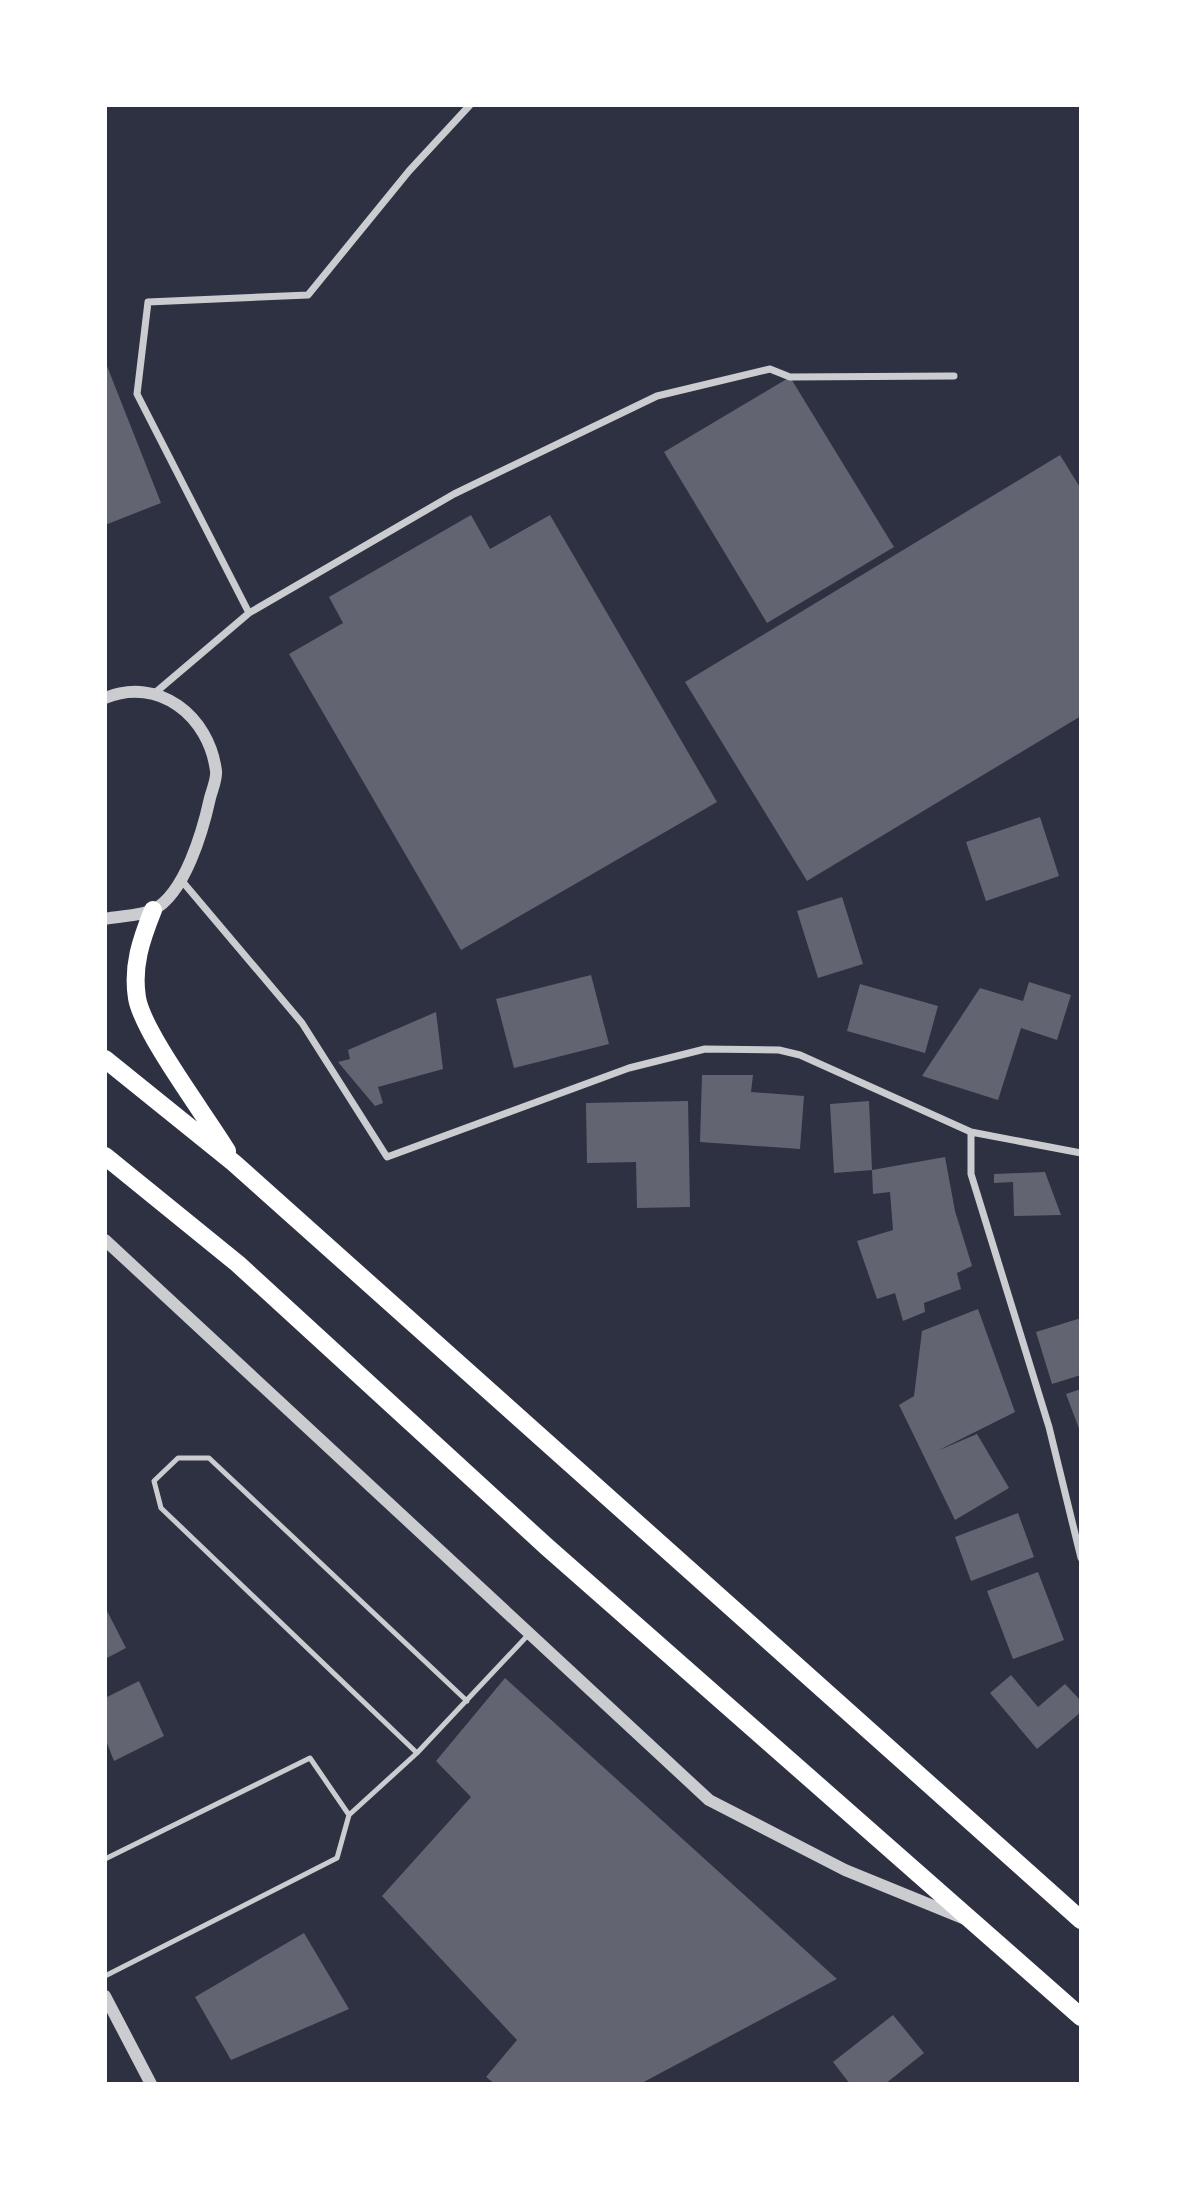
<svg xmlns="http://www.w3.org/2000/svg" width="1186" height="2189" font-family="'PT Sans',sans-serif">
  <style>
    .building { fill: #626471 }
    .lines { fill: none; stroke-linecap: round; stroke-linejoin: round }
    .service { stroke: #caccd0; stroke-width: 5 }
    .minor { stroke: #caccd0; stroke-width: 7 }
    .tertiary { stroke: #caccd0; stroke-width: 12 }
    .primary { stroke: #fff; stroke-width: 18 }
  </style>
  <rect width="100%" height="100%" fill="#2d3142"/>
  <path class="building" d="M105 361 161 503 105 525Z
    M790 377 894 547 767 623 664 452Z
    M1060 455 1081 489V716L807 881 685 682Z
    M471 515 490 549 550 515 717 802 461 950 289 654 343 623 329 597Z
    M1040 817 1059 876 986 901 966 842Z
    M842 897 863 964 818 978 797 911Z
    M591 975 609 1044 514 1068 496 999Z
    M1029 982 1071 995 1057 1040 1021 1028 998 1100 922 1076 980 988 1023 1001Z
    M860 984 938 1006 925 1053 847 1031Z
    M436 1012 443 1069 378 1087 383 1103 375 1106 338 1062 350 1059 348 1050Z
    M702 1075H753L751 1092 804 1096 800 1149 700 1142Z
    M688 1101 690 1207 637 1208 636 1162 587 1163 586 1103Z
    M869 1101 872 1170 834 1173 830 1104Z
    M945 1157 955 1211 972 1266 957 1273 961 1289 924 1303 925 1312 903 1321 895 1293 877 1299 857 1241 893 1230 890 1192 873 1194 872 1170Z
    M1045 1172 1061 1215 1014 1216 1013 1182 994 1183V1174Z
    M978 1309 1015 1412 937 1451 977 1434 1009 1488 955 1520 899 1405 914 1396 922 1331Z
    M1081 1318V1375L1052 1384 1036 1332Z
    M1081 1389V1434L1066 1394Z
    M1018 1513 1034 1557 971 1581 955 1537Z
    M1038 1572 1064 1640 1013 1659 987 1591Z
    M105 1607 126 1648 105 1659Z
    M1011 1675 1038 1707 1065 1684 1081 1701V1712L1037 1749 990 1693Z
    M505 1678 837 1979 640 2084H495L486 2077 517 2040 382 1896 471 1797 436 1761Z
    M139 1681 164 1736 114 1761 105 1738V1698Z
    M304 1933 349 2009 231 2060 195 1997Z
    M893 2015 924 2053 885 2084H850L833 2062Z"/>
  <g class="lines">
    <path class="service" d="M417 1753 161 1508 154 1481 178 1458H209L467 1701
      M349 1815 417 1753 529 1634
      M105 1859 310 1758 349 1815 337 1858 105 1976"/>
    <path class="minor" d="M249 613 137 394 148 302 308 295 409 171 470 105
      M156 692 249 613 454 494 657 396 770 369 790 377 954 376
      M182 881 302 1023 387 1157 629 1068 705 1049 779 1050 800 1055 971 1132 1081 1153
      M971 1132V1174L1049 1427 1081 1558"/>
    <path class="tertiary" d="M105 698C159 676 209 716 216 771 217 779 212 790 210 798 203 830 185 894 153 910 140 916 119 916 105 919
      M105 1240 709 1800 845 1870 965 1919
      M105 1996 151 2084"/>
    <path class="primary" d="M153 910C141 940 132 966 137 998 143 1033 206 1116 227 1151
      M105 1059 234 1163 1081 1920
      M105 1156 238 1264 547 1547 1081 2017"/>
  </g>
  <rect width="1186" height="2189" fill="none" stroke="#ffffff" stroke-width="214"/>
</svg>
